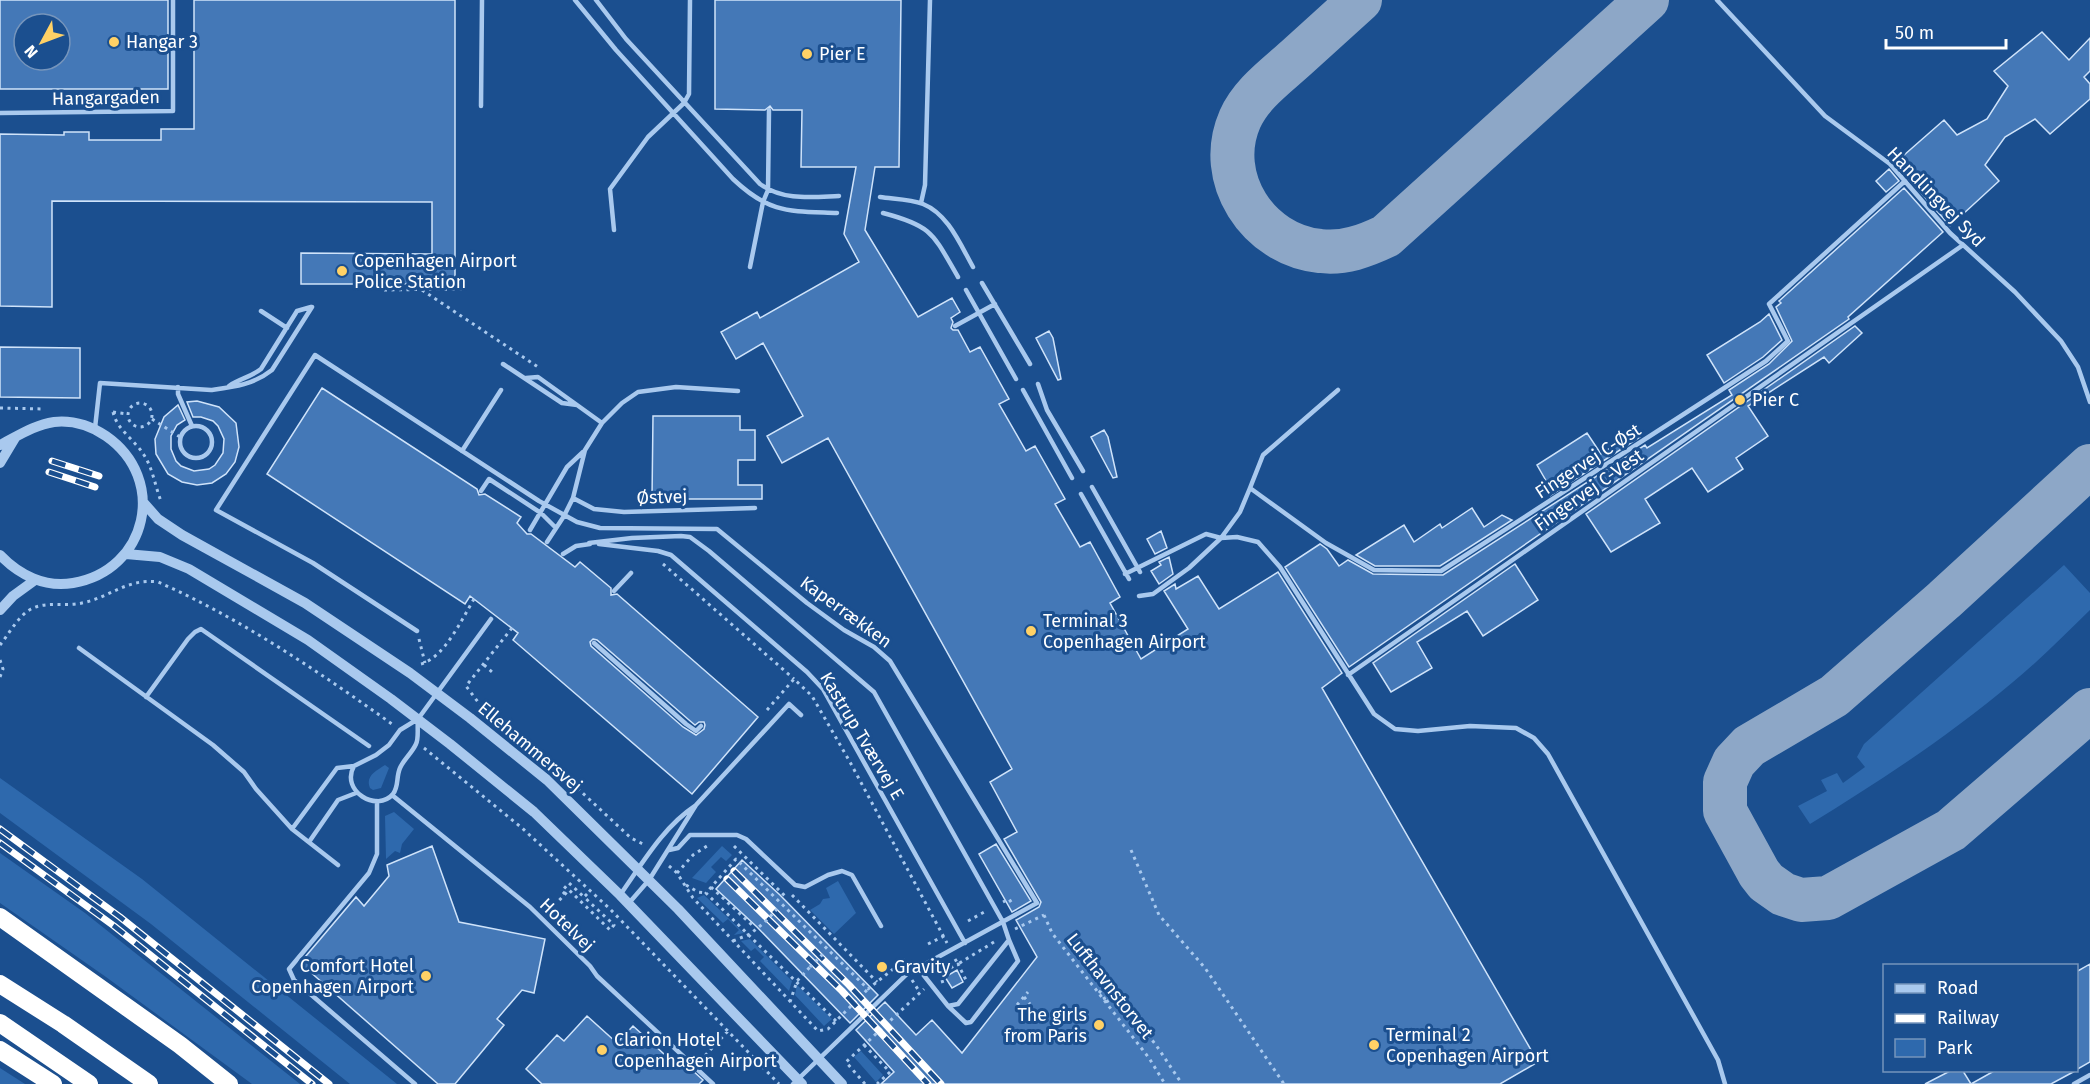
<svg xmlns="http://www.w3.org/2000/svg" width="2090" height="1084" font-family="'Fira Sans',sans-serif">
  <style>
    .green { fill: #2e69ad }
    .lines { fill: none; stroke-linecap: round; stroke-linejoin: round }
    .taxiway { stroke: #8da7c7; stroke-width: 44 }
    .building { fill: #4478b7; stroke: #cfe3fa; stroke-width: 1.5; fill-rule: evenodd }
    .path { stroke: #a9c9ee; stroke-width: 3; stroke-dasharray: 3 4.5; stroke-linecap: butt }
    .service { stroke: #a9c9ee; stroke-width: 4.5 }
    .tertiary { stroke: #a9c9ee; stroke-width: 10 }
    .motorway { stroke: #fff; stroke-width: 18 }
    .rail-casing { stroke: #fff; stroke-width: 7 }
    .rail { stroke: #1b4f8f; stroke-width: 4.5; stroke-dasharray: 14; stroke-linecap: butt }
    .path-bridge { stroke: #a9c9ee; stroke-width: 3; stroke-dasharray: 3 4.5; stroke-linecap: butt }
    .poi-dot { fill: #ffd166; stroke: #1b4f8f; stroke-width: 2 }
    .labels { text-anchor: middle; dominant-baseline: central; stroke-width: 6; stroke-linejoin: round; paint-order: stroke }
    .poi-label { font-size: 18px; fill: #fff; stroke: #1b4f8f; text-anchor: start }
    .street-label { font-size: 18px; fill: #fff; stroke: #1b4f8f }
  </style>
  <rect width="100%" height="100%" fill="#1b4f8f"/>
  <path class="green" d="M2064 565 2090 593V610C2065 634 2040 660 2013 682 1949 736 1880 781 1810 824L1798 806 1827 791 1821 780 1837 773 1843 783 1865 767 1857 757 1864 744Z
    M385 765 389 768 381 788 373 790 370 788C365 776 376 771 385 765Z
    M0 778 142 879 397 1084H350L151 924 0 813Z
    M394 812 414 829 402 844 400 853 395 851 386 859 385 816Z
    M722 846 732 855 726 861 721 857 711 867 716 872 706 883 692 878Z
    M0 853 85 913 300 1084H252L106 977 0 903Z
    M838 881 856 913 834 934 810 910 820 904 823 899 830 898 826 888Z
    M704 895 744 933 734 935 739 930 728 919 723 923 697 898Z
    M750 939 792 981 789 991 760 961 764 957 755 948 751 951 741 941Z
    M797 985 832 1019 824 1026 795 995Z
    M861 1051 883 1075 876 1082 854 1057Z
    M0 1068 25 1084H0Z"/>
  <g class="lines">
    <path class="taxiway" d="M1360 0C1339 19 1317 39 1296 58 1275 77 1251 94 1240 119 1214 178 1258 245 1320 251 1344 254 1365 246 1386 236L1647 0
      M2090 466 1944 600 1834 696 1749 746 1734 762 1725 782V811L1759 873 1766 882 1783 894 1801 900 1828 898 1951 830 2090 710"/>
  </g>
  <path class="building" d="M0 0H168V89H0ZM24 24H60V60H24Z
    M194 0H455V284H301V253L432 254V202L52 201V307L0 306V134L64 135V132H89V140H161V129H194Z
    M715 0H901L899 167H875L865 230 918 317 952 298 960 312 951 318 953 322 951 328 953 330H958L970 352 980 347 1009 399 999 404 1026 451 1035 446 1065 499 1055 504 1080 547 1090 542 1120 597 1110 603 1141 659 1188 629 1164 591 1175 584 1176 589 1198 576 1219 609 1278 572 1342 673 1322 688 1538 1062 1500 1084H881L894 1072 856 1030 885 1002 916 1035 932 1020 962 1053 1037 957 1016 920 1039 907 1041 902 1004 839 1017 832 990 782 1012 769 828 438 782 463 767 436 803 416 763 343 736 359 721 332 757 312 760 318 859 262 844 234 856 167H801L802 110H773L770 106 765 110 715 109Z
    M2042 32 2069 60 2090 38V71L2084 77 2090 84V99L2050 134 2035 119 2005 137 1985 165 1999 181 1950 226 1895 163 1944 120 1957 135 1987 119 2008 86 1994 71Z
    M1889 169 1899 181 1886 192 1876 181Z
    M1904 188 1943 232 1848 317 1849 319 1349 667 1285 567 1320 544 1327 549 1339 566 1348 560 1373 574 1443 575 1645 445 1647 448 1732 395 1729 390 1769 364 1792 341 1776 307 1781 303 1779 301Z
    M1769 314 1782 340 1763 357 1724 383 1707 355 1760 322Z
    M1855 326 1862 333 1829 363 1824 357 1748 406 1768 436 1736 458 1743 469 1708 492 1692 468 1645 499 1660 523 1611 552 1586 514Z
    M1049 331 1053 338 1061 379 1058 380 1036 338Z
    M0 347 80 348V398L0 397Z
    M322 388 477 489 479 495 485 494 521 517 517 523 527 534H531L575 567 580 562 611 588V595L617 594 758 717 692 794 513 640 518 633 470 596 465 604 267 474ZM593 639 597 640 689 720 695 725 699 722H704L705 725 704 729 696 735 683 727 591 646 590 642Z
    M197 401 219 407 236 423 239 447 235 462 226 474 212 483 197 485 182 482 168 474 156 454 155 439 164 417 178 405 185 420 177 425 171 436V449L176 461 181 466 194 471 209 469 215 465 223 453 224 439 218 426 213 421 201 417H193L187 402Z
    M653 416H740V430H755V460H738V485H762V499H652Z
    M1104 430 1108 437 1117 477 1113 478 1091 437Z
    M1637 431 1640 437 1551 495 1552 491 1537 465 1587 433 1601 454Z
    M1472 508 1484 527 1502 515 1512 520 1440 566H1375L1356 555 1404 525 1414 542 1440 524 1442 528Z
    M1161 531 1167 548 1155 554 1147 539Z
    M1169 557 1173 574 1159 584 1151 571 1161 565 1159 562Z
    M1515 564 1538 600 1483 636 1467 611 1417 642 1432 668 1391 692 1373 663Z
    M996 844 1031 901 1012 912 979 854Z
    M432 846 459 922 545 939 534 993 522 990 497 1019 504 1025 455 1084H438L300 963 356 897 364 906 389 876 387 865Z
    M742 860 780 895 878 995 850 1023 757 927 716 889Z
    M2090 964V1062L2076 1070V972Z
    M957 970 963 982 952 988 945 977Z
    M587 1016 617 1043 633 1026 674 1063 679 1058 703 1080 699 1084H542L526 1069 557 1035 564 1041Z
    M1950 1071H1963L1971 1084 1994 1071H2075L2051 1084H1925Z"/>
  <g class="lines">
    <path class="path" d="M384 290 464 289
      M422 290 538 367
      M128 415a12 12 0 1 1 24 0a12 12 0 1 1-24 0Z
      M0 408 43 409
      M113 412C117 430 135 440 144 455 153 469 155 486 161 501
      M113 412 127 414
      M152 419 180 437
      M663 564 794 679
      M512 628 466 686 481 706 545 759
      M419 639 425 663
      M0 645C9 634 18 616 31 609 46 601 66 607 82 603 111 597 127 578 158 582 240 618 319 672 392 724
      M0 660 3 669 0 677
      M421 664C444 658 462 619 474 599
      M484 665 492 672
      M767 710 794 679 812 696 850 762 947 943
      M424 748 522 828 610 909 779 1084
      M561 773 631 838 645 845
      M734 846 786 897
      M1131 850 1159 915 1205 968 1284 1084
      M669 866 677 873 693 898 818 1031 828 1029 868 989
      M677 873 693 855 707 846
      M686 885 698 892 706 893
      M711 887 753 926
      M565 894 562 891 569 883 584 897
      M792 895 877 982
      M1003 902 1009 899 1013 905
      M549 911 569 890 610 930 614 925 584 897 590 891
      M1044 915 1052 933 1149 1058 1165 1084
      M968 921 986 911
      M1015 929 1044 915
      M733 941 750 934 765 922
      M928 944 944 936
      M955 959 958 964 994 942
      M912 980 919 991
      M941 982 944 981 941 973 958 964 966 980
      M1110 988 1156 1045 1182 1084
      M1099 993 1106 984
      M1024 997 1030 1004
      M1103 999 1115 993
      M790 1002 797 981 810 967
      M1106 1002 1117 996
      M1017 1005 1028 992
      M836 1021 706 893 736 859 868 989 907 958
      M864 1045 890 1072 877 1084
      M700 1061 728 1031
      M865 1084 846 1062 924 989"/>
    <path class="service" d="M575 0 616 50 733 179C770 214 789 211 837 213
      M596 0 626 39 760 184C783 201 812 197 839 196
      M1717 0 1825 116 1890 164 1950 233 2015 292 2061 341 2078 367 2090 402
      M481 106 482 0
      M0 113 173 111V0
      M880 197C893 199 910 199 923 204 948 214 960 244 973 267
      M921 203 925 185 930 0
      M883 213C933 226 933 234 958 277
      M614 230 610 189 648 137 684 103 689 94 690 0
      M750 267 763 202 768 190 769 110
      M982 283 1030 364
      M966 290 1016 379
      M261 311 287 328
      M955 326 995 304
      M503 364 562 403 577 405 602 423
      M526 378 538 377 577 405
      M1038 384 1047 410 1083 471
      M229 386C239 379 251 377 261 369L297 311 311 307
      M178 387V394L192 426
      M1023 390 1072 478
      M180 442a16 16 0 1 1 32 0a16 16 0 1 1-32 0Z
      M95 428 100 383 211 390C234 387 253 385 272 370L312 307
      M462 451 501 390
      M1092 487 1140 572
      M1250 488 1263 455 1338 390
      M481 491 489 479 541 513 556 528
      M1081 494 1129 579
      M573 498 594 509 624 512 755 508
      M530 530 567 467 583 452
      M1221 538 1240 512 1250 488 1326 543 1374 570 1441 571 1766 361 1788 341 1769 304 1905 181
      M1221 538 1237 537 1258 542 1280 567 1374 714 1395 729 1418 731 1470 726 1516 728 1534 738 1548 754 1718 1060 1725 1084
      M547 542 564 516 573 498 585 450 602 423 622 403 638 392 676 387 738 391
      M589 543 632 538 681 536 690 537 709 551 874 692 1003 922 1009 940 958 1004 948 1006 918 968
      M599 544 658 551 671 555 807 672 823 689 965 943
      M563 554 576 546 590 544
      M1125 574 1206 534 1221 538 1189 568 1153 594 1139 596
      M614 591 631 573
      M417 631 313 563 216 510 315 355 539 501 577 522 600 528 717 529 807 603 844 630 874 647 890 661 1037 903 907 974 793 1084
      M594 643 686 724 696 731 701 726
      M79 648 213 745 244 772 256 789 292 829 338 865
      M1348 675 1963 245
      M146 697 188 639 195 632 201 629 369 746
      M354 766C340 791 377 813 393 794 399 786 396 777 400 768 404 759 412 753 416 744 419 738 417 728 418 721
      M392 795 530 907 590 966 597 976 713 1084
      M377 801V854L369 873 289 969 294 980 415 1084
      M292 829 337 768 354 766 376 755 389 745 400 730 418 719 491 619
      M309 842 338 800 356 793
      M669 850 678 848 690 835H737L746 839 795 885 805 887 828 875 842 871 852 875 881 926
      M620 895C642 864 663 827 695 806
      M629 903 649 880 696 805 789 704 801 715
      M948 1006 966 1023 971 1022 1018 961 1009 940
      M2074 1084 2090 1075"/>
    <path class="tertiary" d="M0 445C18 436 34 425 54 422 73 420 91 426 106 436 168 479 148 570 73 583 45 588 19 575 0 555
      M0 463 15 438
      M143 502 158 519 182 535 305 603 410 673 470 718 547 780 678 909 842 1084
      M126 554 160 557 189 569 308 640 391 699 450 744 534 812 620 895 802 1084
      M0 610 13 596 35 580"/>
    <path class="motorway" d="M0 917 180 1045 229 1084
      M0 984 63 1024 149 1084
      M0 1023 89 1084
      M0 1050 53 1084"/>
    <g class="rail-casing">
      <path id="rail" d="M52 461 99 476
        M49 472 95 487
        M0 829 120 917 329 1084
        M0 843 114 926 312 1084
        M734 871 849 985 941 1084
        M727 879 842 991 928 1084"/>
    </g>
    <use href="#rail" class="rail"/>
    <path class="path-bridge" d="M765 922 778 908
      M810 967 824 953"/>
  </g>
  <g class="poi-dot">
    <circle cx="114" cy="42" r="6"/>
    <circle cx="807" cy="54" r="6"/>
    <circle cx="342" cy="271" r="6"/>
    <circle cx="1740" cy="400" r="6"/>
    <circle cx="1031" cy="631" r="6"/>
    <circle cx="882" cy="967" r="6"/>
    <circle cx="426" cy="976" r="6"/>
    <circle cx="1099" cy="1025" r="6"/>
    <circle cx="1374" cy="1045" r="6"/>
    <circle cx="602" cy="1050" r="6"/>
  </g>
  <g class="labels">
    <g class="poi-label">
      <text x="126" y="42">Hangar 3</text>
      <text x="819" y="54">Pier E</text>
      <text x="354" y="261">Copenhagen Airport<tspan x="354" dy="21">Police Station</tspan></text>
      <text x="1752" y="400">Pier C</text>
      <text x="1043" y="621">Terminal 3<tspan x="1043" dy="21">Copenhagen Airport</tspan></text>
      <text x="414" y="966" text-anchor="end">Comfort Hotel<tspan x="414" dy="21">Copenhagen Airport</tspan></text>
      <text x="894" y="967">Gravity</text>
      <text x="1087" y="1015" text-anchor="end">The girls<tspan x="1087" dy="21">from Paris</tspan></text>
      <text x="1386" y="1035">Terminal 2<tspan x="1386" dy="21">Copenhagen Airport</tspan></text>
      <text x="614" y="1040">Clarion Hotel<tspan x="614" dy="21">Copenhagen Airport</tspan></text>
    </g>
    <g class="street-label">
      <text transform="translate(106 98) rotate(-1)">Hangargaden</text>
      <text transform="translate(1936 197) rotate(46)">Handlingvej Syd</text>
      <text transform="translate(1588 461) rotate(-33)">Fingervej C-Øst</text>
      <text transform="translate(1589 490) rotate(-35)">Fingervej C-Vest</text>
      <text transform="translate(662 497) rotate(-2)">Østvej</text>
      <text transform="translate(846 612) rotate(36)">Kaperrækken</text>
      <text transform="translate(862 736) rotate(59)">Kastrup Tværvej E</text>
      <text transform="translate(530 747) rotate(40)">Ellehammersvej</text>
      <text transform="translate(567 925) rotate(44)">Hotelvej</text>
      <text transform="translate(1110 986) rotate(52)">Lufthavnstorvet</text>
    </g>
  </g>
  <rect x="1883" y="964" width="195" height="108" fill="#1b4f8f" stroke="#7695bc" stroke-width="1.5"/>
  <rect x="1895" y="984" width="30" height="9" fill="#a9c9ee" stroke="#7695bc" stroke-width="1.5"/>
  <text x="1937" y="994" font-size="18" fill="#ffffff">Road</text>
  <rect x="1895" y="1014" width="30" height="9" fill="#ffffff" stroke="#7695bc" stroke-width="1.5"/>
  <text x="1937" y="1024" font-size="18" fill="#ffffff">Railway</text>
  <rect x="1895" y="1039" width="30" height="18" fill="#2e69ad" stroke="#7695bc" stroke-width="1.5"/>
  <text x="1937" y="1054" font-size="18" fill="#ffffff">Park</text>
  <g transform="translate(42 42) rotate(229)"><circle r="28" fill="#1b4f8f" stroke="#7695bc" stroke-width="1.5"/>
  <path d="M0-4.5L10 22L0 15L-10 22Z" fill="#ffd166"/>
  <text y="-9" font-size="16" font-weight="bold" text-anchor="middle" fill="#ffffff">N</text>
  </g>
  <path d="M1886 39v9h120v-9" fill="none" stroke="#ffffff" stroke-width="3"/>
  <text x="1895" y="39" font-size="18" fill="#ffffff" stroke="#1b4f8f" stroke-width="4.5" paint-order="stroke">50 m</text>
</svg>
